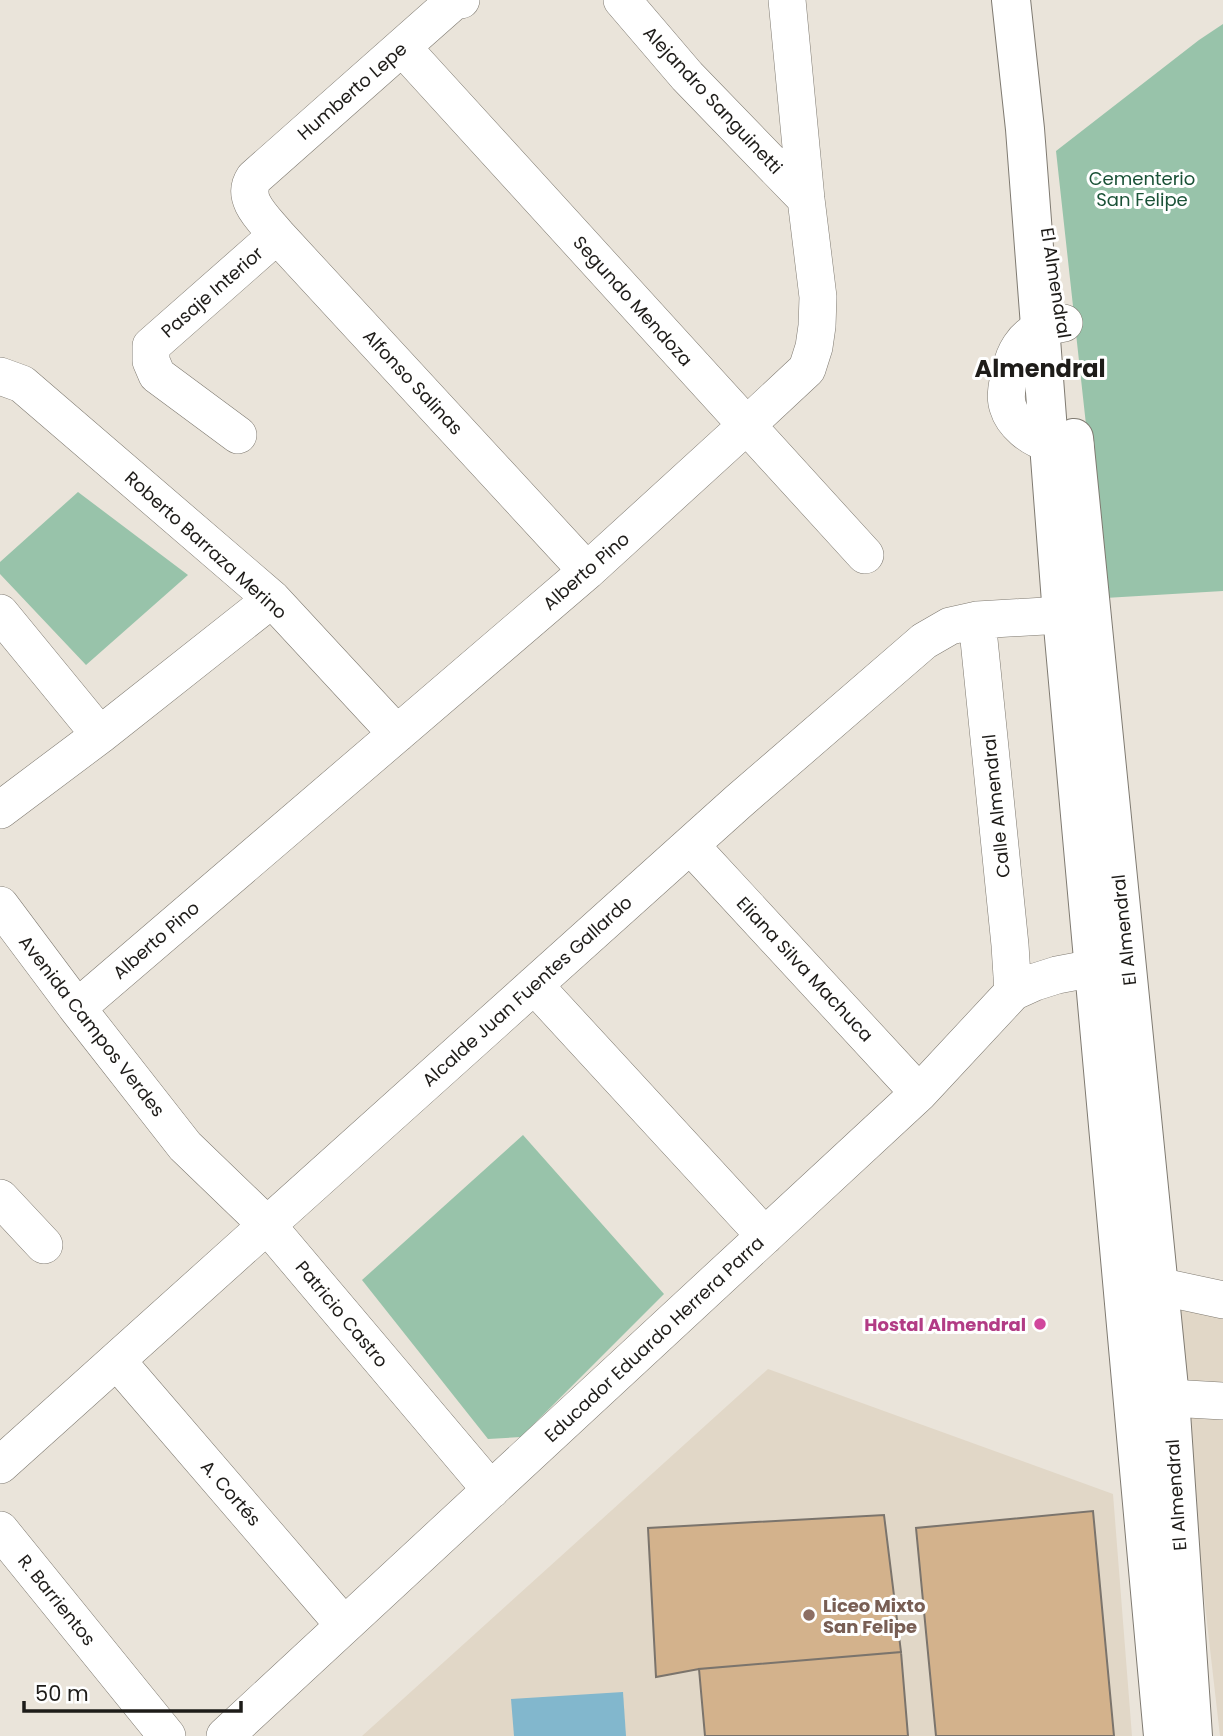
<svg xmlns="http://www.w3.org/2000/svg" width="1223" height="1736" font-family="Poppins,sans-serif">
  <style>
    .built { fill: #e1d7c7 }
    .green { fill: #98c3aa }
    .water { fill: #82b7cd }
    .building { fill: #d3b28c; stroke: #7b746c; stroke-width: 2 }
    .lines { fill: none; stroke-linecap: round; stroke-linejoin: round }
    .minor-casing { stroke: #7f7a71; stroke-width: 38 }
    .major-casing { stroke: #7f7a71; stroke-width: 40 }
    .minor { stroke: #fff; stroke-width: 37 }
    .major { stroke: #fff; stroke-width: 38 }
    .hotel-dot { fill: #d1479c; stroke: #fff; stroke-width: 2.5 }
    .education-dot { fill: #8d6e63; stroke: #fff; stroke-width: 2.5 }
    .labels { text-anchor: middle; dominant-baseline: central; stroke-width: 6; stroke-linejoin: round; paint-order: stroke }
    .street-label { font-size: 18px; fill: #1e1c19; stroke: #fff }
    .park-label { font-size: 18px; fill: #1a5237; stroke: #fff }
    .hotel-label { font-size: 18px; font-weight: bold; fill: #b23c85; stroke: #fff; text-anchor: end }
    .education-label { font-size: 18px; font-weight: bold; fill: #785e54; stroke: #fff; text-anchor: start }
    .district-label { font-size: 24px; font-weight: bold; fill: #1e1c19; stroke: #fff }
  </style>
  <rect width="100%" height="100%" fill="#eae4da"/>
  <path class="built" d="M1167 1273 1223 1284V1736H1220Z
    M768 1369 1113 1494 1132 1736H362Z"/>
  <path class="green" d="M1223 24V591L1105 598 1056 151 1199 40Z
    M78 492 188 575 86 665 0 574V562Z
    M523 1135 664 1294 521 1437 488 1439 362 1280Z"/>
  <path class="water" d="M623 1692 626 1736H514L511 1699Z"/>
  <path class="building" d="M1093 1511 1114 1736H936L916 1528Z
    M884 1515 901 1652 699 1669 656 1677 648 1528Z
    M901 1652 908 1736H705L699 1669Z"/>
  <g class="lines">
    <g class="minor-casing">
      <path id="minor" d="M461 0 454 1 254 178C240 199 264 219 277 235L587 571
        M622 0 687 76 806 199
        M402 47 865 555
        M1064 323C1056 325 1045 326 1038 330 1023 338 1014 353 1011 369 1008 381 1004 396 1008 407 1013 424 1031 438 1048 443 1056 445 1066 444 1075 445
        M0 376 22 384 272 599 397 734
        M238 435 157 375 151 361V346L277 235
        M0 613 100 735
        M977 620 1010 945 1013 992
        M0 810 100 735 272 599
        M690 845 919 1093
        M0 905 77 1008 185 1146 267 1225 491 1490
        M534 985 765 1236
        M77 1008 587 571 747 425 807 369 814 347 817 326 818 297 806 199 787 0
        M0 1198 44 1245
        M1158 1286 1223 1300
        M117 1361 344 1625
        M1170 1398 1223 1401
        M0 1465 739 801 924 641 950 626 977 620 1062 615 1087 628
        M0 1530 167 1736
        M225 1736 919 1093 1013 992 1035 982 1057 975 1094 968"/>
    </g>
    <g class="major-casing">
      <path id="major" d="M1011 0 1025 129 1062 615 1163 1736
        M1074 438 1170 1398 1193 1736"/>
    </g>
    <use href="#minor" class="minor"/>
    <use href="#major" class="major"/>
  </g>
  <circle class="hotel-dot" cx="1040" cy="1324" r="7"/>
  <circle class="education-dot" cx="809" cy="1615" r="7"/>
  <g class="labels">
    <g class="street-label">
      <text transform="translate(352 91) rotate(-41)">Humberto Lepe</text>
      <text transform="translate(713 100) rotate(47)">Alejandro Sanguinetti</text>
      <text transform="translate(1056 283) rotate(81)">El Almendral</text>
      <text transform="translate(212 292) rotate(-41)">Pasaje Interior</text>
      <text transform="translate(633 301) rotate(48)">Segundo Mendoza</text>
      <text transform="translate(413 382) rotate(47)">Alfonso Salinas</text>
      <text transform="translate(206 545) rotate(42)">Roberto Barraza Merino</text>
      <text transform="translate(586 571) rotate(-41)">Alberto Pino</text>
      <text transform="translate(996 806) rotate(-96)">Calle Almendral</text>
      <text transform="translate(1124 930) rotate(-96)">El Almendral</text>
      <text transform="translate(156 940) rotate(-41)">Alberto Pino</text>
      <text transform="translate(805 969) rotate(47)">Eliana Silva Machuca</text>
      <text transform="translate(527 991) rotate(-42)">Alcalde Juan Fuentes Gallardo</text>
      <text transform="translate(92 1026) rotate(52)">Avenida Campos Verdes</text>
      <text transform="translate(342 1314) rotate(50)">Patricio Castro</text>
      <text transform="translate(654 1339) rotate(-43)">Educador Eduardo Herrera Parra</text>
      <text transform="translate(231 1493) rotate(49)">A. Cortés</text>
      <text transform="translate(1176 1495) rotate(-94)">El Almendral</text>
      <text transform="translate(57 1600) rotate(51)">R. Barrientos</text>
    </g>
    <g class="park-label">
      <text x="1142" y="178">Cementerio<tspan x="1142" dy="21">San Felipe</tspan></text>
    </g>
    <g class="hotel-label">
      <text x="1026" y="1324">Hostal Almendral</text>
    </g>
    <g class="education-label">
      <text x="823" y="1605">Liceo Mixto<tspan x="823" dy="21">San Felipe</tspan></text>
    </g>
    <g class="district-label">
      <text x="1040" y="368">Almendral</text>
    </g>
  </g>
  <path d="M24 1701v10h217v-10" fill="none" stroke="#1e1c19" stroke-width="3.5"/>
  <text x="35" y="1701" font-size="21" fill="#1e1c19" stroke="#ffffff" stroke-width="5" paint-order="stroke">50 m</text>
</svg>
